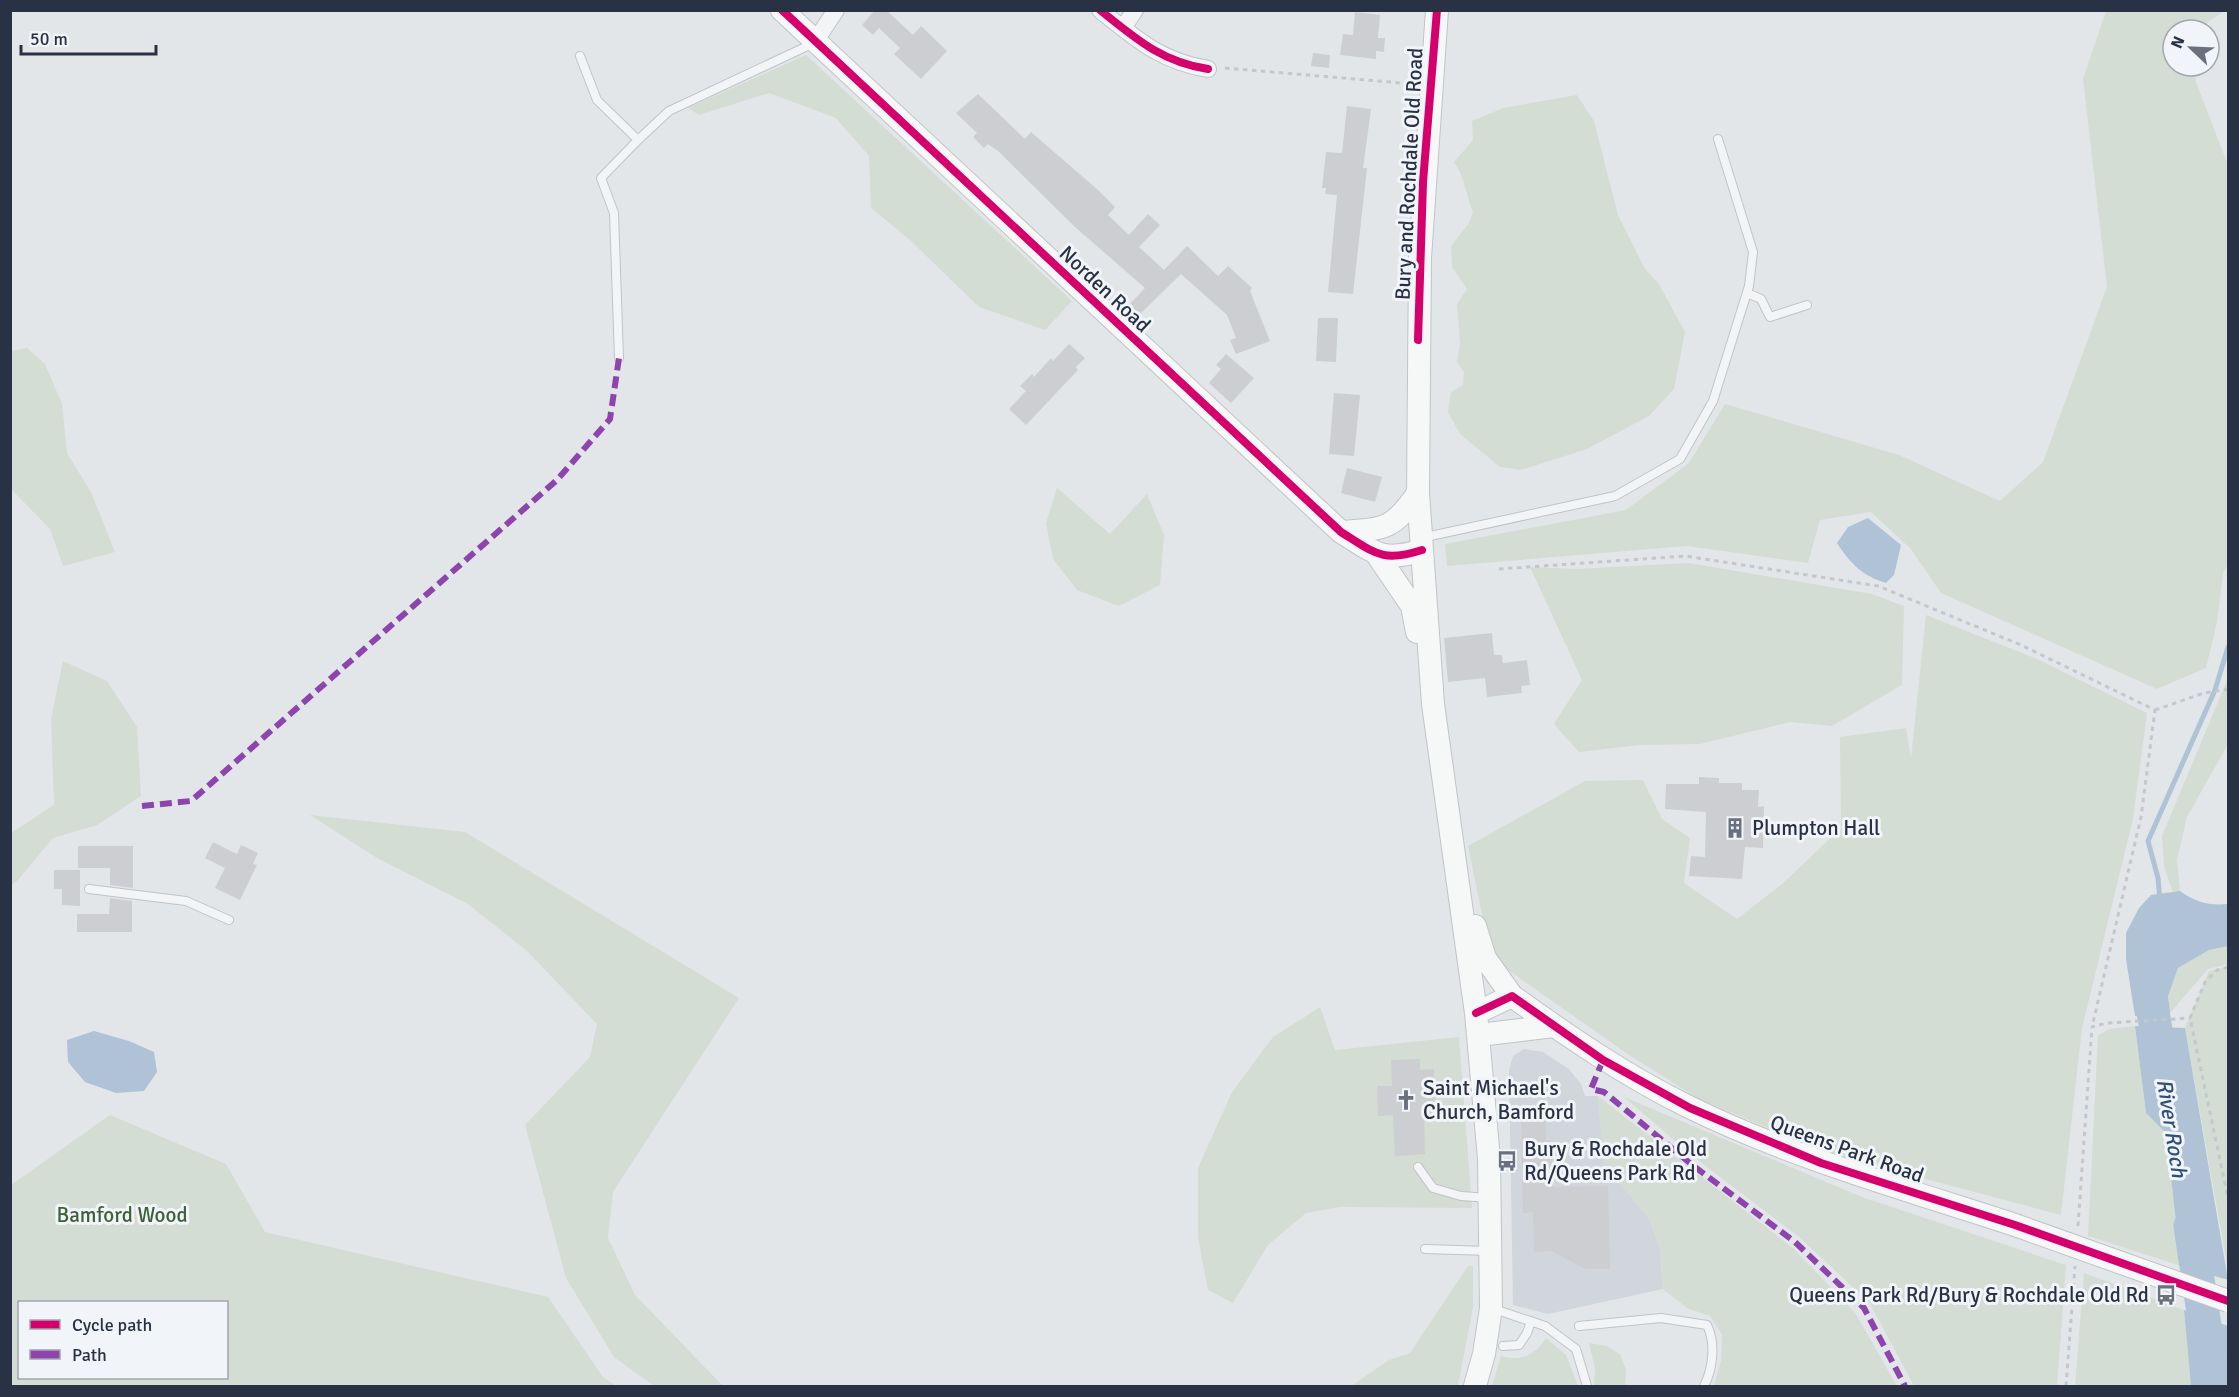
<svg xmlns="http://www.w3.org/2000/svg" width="2239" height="1397" font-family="Signika,sans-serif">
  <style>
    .built { fill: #d1d5dc }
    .green { fill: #d3ddd3; fill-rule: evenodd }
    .water { fill: #afc2d6 }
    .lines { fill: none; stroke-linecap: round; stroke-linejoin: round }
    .stream { stroke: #afc2d6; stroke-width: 5 }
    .river { stroke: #afc2d6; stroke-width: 33 }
    .building { fill: #ccced1 }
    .lane-casing { stroke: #c1c4c7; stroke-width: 10 }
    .street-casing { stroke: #c1c4c7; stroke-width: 18 }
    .secondary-casing { stroke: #c1c4c7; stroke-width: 24 }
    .path { stroke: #c4c7cc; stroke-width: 3; stroke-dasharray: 4.5 4.5; stroke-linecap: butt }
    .lane { stroke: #f3f4f5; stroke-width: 8 }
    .street { stroke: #f3f4f5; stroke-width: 16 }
    .secondary { stroke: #f6f7f7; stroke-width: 22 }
    .secondary-bridge-casing { stroke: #c1c4c7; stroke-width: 24; stroke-linecap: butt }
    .secondary-bridge { stroke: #f6f7f7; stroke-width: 22 }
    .quiet { stroke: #8e44ad; stroke-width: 6; stroke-dasharray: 12 6; stroke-linecap: butt }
    .cycleway-casing { stroke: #f1f4f8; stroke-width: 11 }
    .cycleway { stroke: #d6006c; stroke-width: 8 }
    .labels { text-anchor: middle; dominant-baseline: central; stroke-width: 6; stroke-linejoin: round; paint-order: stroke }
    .street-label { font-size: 21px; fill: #283244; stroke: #f1f4f8 }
    .poi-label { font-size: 21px; fill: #283244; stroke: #f1f4f8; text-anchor: start }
    .park-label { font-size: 21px; fill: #3c6134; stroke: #f1f4f8 }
    .water-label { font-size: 22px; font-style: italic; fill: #2e507c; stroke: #f1f4f8 }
  </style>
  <rect width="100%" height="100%" fill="#e3e6e9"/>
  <path class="built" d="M1524 1049 1543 1052 1569 1069 1581 1084 1585 1096H1598L1604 1164 1648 1217 1660 1248 1663 1289 1548 1314 1513 1305 1509 1070 1513 1056Z"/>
  <path class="green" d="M2106 11H2224L2197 30H2173V66H2193L2196 82 2228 165V564L2223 573 2217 622 2206 668 2157 689 1941 593 1910 548 1871 512 1820 520 1808 563 1687 546 1447 566 1445 544 1626 510 1689 463 1725 404 1899 455 2000 501 2043 462 2107 287 2083 79Z
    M806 55 1072 301 1045 330 979 307 910 240 871 208 869 156 836 118 769 93 699 115 688 108Z
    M1577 95 1594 121 1618 215 1645 269 1659 284 1685 332 1674 389 1649 416 1587 449 1521 470 1500 467 1460 434 1448 412 1451 392 1463 385 1464 372 1457 362 1460 344 1457 304 1467 289 1452 267 1451 246 1469 223 1473 213C1466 195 1465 178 1454 162L1473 140 1472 121 1503 108Z
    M27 348 45 364 62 404 67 453 91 492 115 552 63 566 50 529 11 489V351Z
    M1057 488 1110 534 1147 494 1164 535 1160 585 1119 606 1077 590 1053 559 1046 523Z
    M1689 563 1872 594 1904 606 1902 685 1832 726 1790 722 1700 744 1640 745 1579 752 1554 724 1582 680 1530 567 1575 569Z
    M1926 615 2037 659 2147 713 2133 819 2082 1028 2061 1215 1828 1153 1699 1099 1629 1055 1491 958 1468 846 1585 781 1643 780 1662 819 1690 838 1684 883 1737 919 1782 884 1841 828 1840 737 1906 728 1911 758Z
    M63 661 107 681 137 727 141 796 97 825 53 838 17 881 11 885V833L54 805 51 719Z
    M2228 678V744L2187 817 2177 860 2180 891 2173 892 2164 867 2162 836Z
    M310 815 465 832 739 998 613 1192 608 1238 635 1295 723 1386H654L614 1357 566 1278 525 1125 590 1057 597 1024 527 951 468 904 377 858Z
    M2228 946V964L2208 969 2170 1013 2168 996 2178 968 2209 950Z
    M2228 967V1271L2185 1028 2209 971Z
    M1320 1007 1335 1050 1459 1037 1472 1208 1340 1207 1306 1213 1268 1245 1233 1303 1208 1290 1198 1237V1168L1232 1092 1273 1037Z
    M2135 1026 2146 1113 2166 1133 2181 1266 2088 1236 2098 1035 2110 1029Z
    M1598 1096 1794 1249 1856 1314 1897 1386H1714L1721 1360 1722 1335 1710 1316 1687 1308 1663 1289 1660 1248 1648 1217 1604 1164Z
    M1624 1097 1862 1197 2066 1265 2057 1386H1914L1869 1302 1799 1237 1695 1158Z
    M110 1115 226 1164 265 1232 548 1297 603 1377 616 1386H11V1185ZM20 1302H226V1378H20Z
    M1468 1266H1473V1307L1458 1386H1351L1389 1360 1410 1353Z
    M2084 1273 2184 1310 2191 1386H2075Z
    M1546 1338 1566 1355 1578 1386H1492L1501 1356C1521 1362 1535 1355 1546 1338Z
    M1589 1343 1607 1346 1620 1354 1626 1370 1625 1386H1594L1595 1369Z"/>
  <path class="water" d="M1868 518 1901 545 1894 575 1886 583C1862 576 1850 563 1837 543L1848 527Z
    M2180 891C2195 902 2210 906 2228 904V946L2209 950 2178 968 2168 996 2170 1013 2135 1016 2126 959V933L2139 908 2151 895Z
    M2135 1026 2185 1028 2228 1280 2181 1266 2166 1133 2146 1113Z
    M94 1031 129 1041 154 1052 157 1072 144 1091 116 1093 85 1082 68 1062 67 1040Z
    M2184 1310 2228 1326V1386H2191Z"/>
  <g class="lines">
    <path class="stream" d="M2160 901 2158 878 2148 841 2215 690 2228 647"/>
    <path class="river" d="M2146 971 2163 1071
      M2190 1226 2214 1386"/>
  </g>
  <path class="building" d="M875 10H886L913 35 921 26 947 51 921 79 894 54 900 48 879 28 873 35 862 25Z
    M1355 12 1380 15 1378 38H1385L1384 52 1376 51V59L1340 55 1343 34 1353 35Z
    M1313 53 1330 55 1329 68 1311 66Z
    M978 94 1025 139 1031 132 1098 190 1115 207 1108 215 1129 235 1148 214 1160 225 1139 247 1164 270 1187 246 1218 276 1228 266 1252 288 1250 291 1270 341 1236 354 1230 340 1236 338 1227 315 1181 274 1138 316 1128 306 1145 288 1075 227 998 151 988 144 984 148 973 137 977 133 956 113Z
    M1347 106 1371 109 1363 168H1367L1353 294 1328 292 1337 195 1325 194 1326 188H1322L1326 152 1342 153Z
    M1318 318H1338L1336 362 1316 361Z
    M1069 344 1085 358 1076 367 1078 370 1026 425 1009 409 1026 391 1020 386 1032 374 1034 377 1051 358 1053 361Z
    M1226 354 1254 378 1231 403 1209 383 1221 369 1216 365Z
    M1334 393 1360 395 1354 456 1329 454Z
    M1347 468 1382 477 1375 502 1341 493Z
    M1492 633 1494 655H1502L1503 663 1527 660 1530 685 1521 686 1522 693 1487 697 1485 678 1448 682 1444 638Z
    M1699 777 1719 778V783H1742V790H1759L1758 807 1764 806 1763 848 1745 847 1742 879 1689 876 1691 856 1705 857 1706 812 1665 809 1666 784H1699Z
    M213 842 237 854 241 845 258 853 253 864 257 865 240 900 215 888 225 868 205 858Z
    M78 846H133V888L110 885V868H78Z
    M54 870H80V906L62 905V889H54Z
    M110 898 132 901V932H77V914H109Z
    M1420 1059V1070L1434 1069 1435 1114H1424L1425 1154 1395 1156 1393 1115 1378 1116 1377 1086H1392L1391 1060Z
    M1521 1113H1546V1140H1551L1553 1187 1608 1186 1610 1269H1585L1552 1251 1534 1252 1533 1212 1523 1213Z"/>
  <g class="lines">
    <g class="lane-casing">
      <path id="lane" d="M580 56 597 100 638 140 669 111 814 43
        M1747 293 1761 299 1770 317 1807 305
        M619 358 614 213 601 178 638 140
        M1421 538 1615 496 1680 459 1713 401 1749 286 1753 252 1718 139
        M89 889 186 901 229 920
        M1418 1167 1433 1188 1461 1196 1489 1198
        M1425 1249 1490 1251
        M1491 1308 1545 1326 1576 1349 1587 1386
        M1579 1326 1661 1318 1707 1325C1716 1343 1713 1369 1704 1386
        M1503 1346 1519 1345 1527 1333 1531 1321"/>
    </g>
    <g class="street-casing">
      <path id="street" d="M1100 10C1136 39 1162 62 1208 69
        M1123 28 1135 10
        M814 43 836 10"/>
    </g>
    <g class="secondary-casing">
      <path id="secondary" d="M782 10 1341 532C1375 553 1382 563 1422 550
        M1437 10 1420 258 1418 493 1433 704 1476 1013 1489 1159 1491 1308 1484 1354 1475 1386
        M1341 532C1384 529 1393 530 1418 493
        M1378 556 1412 606 1417 632
        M1475 926 1485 958 1512 996
        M1476 1013 1512 996C1569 1037 1626 1076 1689 1107 1793 1158 1905 1189 2015 1225
        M1479 1035 1554 1026"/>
    </g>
    <path class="path" d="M1225 68 1413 84
      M1499 569 1685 556 1878 586 2021 645 2155 710 2141 817 2092 1027
      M2155 710 2204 693 2228 689
      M2228 967 2217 970 2205 982 2190 1018 2228 1198
      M2078 1226 2092 1027 2107 1023 2190 1018
      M2066 1386 2075 1266"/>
    <use href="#lane" class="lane"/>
    <use href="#street" class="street"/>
    <use href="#secondary" class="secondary"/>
    <g class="secondary-bridge-casing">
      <path id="secondary-bridge" d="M2015 1225 2228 1301"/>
    </g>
    <use href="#secondary-bridge" class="secondary-bridge"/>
    <path class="quiet" d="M142 806 191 801 557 480 610 419 619 358
      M1603 1060 1591 1089 1604 1092 1691 1164 1795 1242 1864 1308 1905 1386"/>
    <g class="cycleway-casing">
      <path id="cycleway" d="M782 10 1341 532C1375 553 1382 563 1422 550
        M1100 10C1136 39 1162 62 1208 69
        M1418 340 1423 182 1437 10
        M1476 1013 1512 996 1603 1060 1690 1108 1821 1163 2015 1225 2228 1301"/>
    </g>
    <use href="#cycleway" class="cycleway"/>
  </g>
  <defs>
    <g id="building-bare" transform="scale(1.62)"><path d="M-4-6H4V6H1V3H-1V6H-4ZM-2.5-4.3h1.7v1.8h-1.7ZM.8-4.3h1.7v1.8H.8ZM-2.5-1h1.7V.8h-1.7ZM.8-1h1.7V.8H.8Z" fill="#69717e" stroke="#f1f4f8" stroke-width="2.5" paint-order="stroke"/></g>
    <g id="church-bare" transform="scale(1.62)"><path d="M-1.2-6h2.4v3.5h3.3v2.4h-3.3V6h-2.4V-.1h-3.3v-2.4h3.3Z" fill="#69717e" stroke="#f1f4f8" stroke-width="2.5" paint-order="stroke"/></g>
    <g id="bus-bare" transform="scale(1.62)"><path d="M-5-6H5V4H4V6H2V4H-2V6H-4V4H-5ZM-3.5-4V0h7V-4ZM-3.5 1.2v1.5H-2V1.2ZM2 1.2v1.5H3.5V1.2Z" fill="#69717e" stroke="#f1f4f8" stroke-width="2.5" paint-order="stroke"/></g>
  </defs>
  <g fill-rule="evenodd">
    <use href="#building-bare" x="1735" y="828"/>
    <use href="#church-bare" x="1406" y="1100"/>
    <use href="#bus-bare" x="1507" y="1161"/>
    <use href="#bus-bare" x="2166" y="1295"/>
  </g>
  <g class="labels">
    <g class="street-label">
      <text transform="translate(1409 174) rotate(-87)">Bury and Rochdale Old Road</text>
      <text transform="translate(1105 289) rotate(43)">Norden Road</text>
      <text transform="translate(1847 1149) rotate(20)">Queens Park Road</text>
    </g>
    <g class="poi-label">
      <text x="1752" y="828">Plumpton Hall</text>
      <text x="1423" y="1088">Saint Michael's<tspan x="1423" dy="24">Church, Bamford</tspan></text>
      <text x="1524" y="1149">Bury &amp; Rochdale Old<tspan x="1524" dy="24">Rd/Queens Park Rd</tspan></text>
      <text x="2149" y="1295" text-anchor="end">Queens Park Rd/Bury &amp; Rochdale Old Rd</text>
    </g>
    <g class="park-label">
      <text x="122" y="1215">Bamford Wood</text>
    </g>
    <g class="water-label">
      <text transform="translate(2172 1128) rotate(81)">River Roch</text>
    </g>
  </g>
  <rect width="2239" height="1397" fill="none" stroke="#283244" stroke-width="24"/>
  <rect x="18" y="1301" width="210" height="78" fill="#f1f4f8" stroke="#a1a6b0" stroke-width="1.5"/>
  <rect x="30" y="1320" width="30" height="9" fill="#d6006c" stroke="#a1a6b0" stroke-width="1.5"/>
  <text x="72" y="1331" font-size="18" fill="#283244">Cycle path</text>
  <rect x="30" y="1350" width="30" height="9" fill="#8e44ad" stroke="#a1a6b0" stroke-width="1.5"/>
  <text x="72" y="1361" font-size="18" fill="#283244">Path</text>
  <g transform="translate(2191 48) rotate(293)"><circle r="28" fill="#f1f4f8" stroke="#a1a6b0" stroke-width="1.5"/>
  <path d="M0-4.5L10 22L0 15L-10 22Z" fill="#69717e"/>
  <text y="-9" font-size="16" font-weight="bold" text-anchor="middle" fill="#283244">N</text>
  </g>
  <path d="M21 45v9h135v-9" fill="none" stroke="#283244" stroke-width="3"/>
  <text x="30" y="45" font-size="18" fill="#283244" stroke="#f1f4f8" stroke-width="4.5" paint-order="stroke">50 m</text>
</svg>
